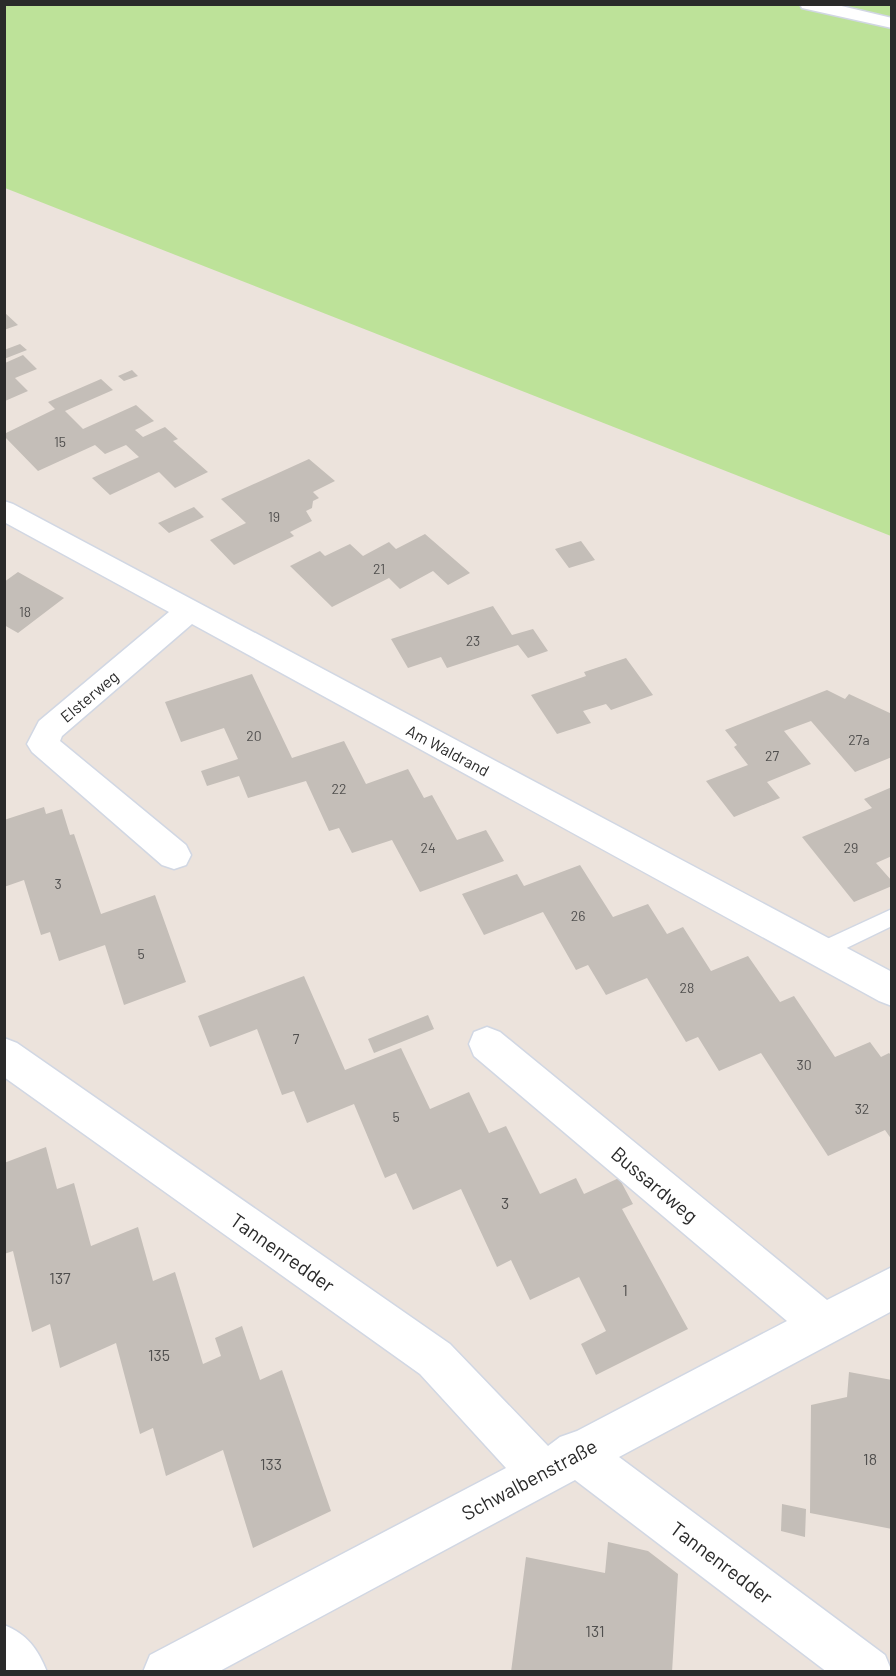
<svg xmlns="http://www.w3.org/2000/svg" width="896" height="1676" font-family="Barlow,sans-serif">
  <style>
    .green { fill: #bde299 }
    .building { fill: #c4beb8 }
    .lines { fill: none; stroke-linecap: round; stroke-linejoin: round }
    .service-casing { stroke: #d1d7e3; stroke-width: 3 }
    .minor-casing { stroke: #d1d7e3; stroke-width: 3 }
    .service { fill: #fff; fill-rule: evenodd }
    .minor { fill: #fff; fill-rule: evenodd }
    .labels { text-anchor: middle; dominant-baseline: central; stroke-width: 4.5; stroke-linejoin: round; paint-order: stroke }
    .number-label { font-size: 14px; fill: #504f4e }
    .street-label { font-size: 16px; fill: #2a2a2a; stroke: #fff }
    .near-number-label { font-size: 16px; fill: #504f4e }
    .near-street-label { font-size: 20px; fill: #2a2a2a; stroke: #fff }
  </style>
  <rect width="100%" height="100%" fill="#ece3dc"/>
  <path class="green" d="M4 5H891V536L5 188Z"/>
  <path class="building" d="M4 312 18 325 4 330Z
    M20 344 27 350 4 359V350Z
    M23 355 37 369 15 378 28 391 5 401V363Z
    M132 370 138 376 124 381 118 376Z
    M101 379 113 390 65 411 83 429 136 405 154 421 135 430 143 437 165 427 178 439 173 441 208 472 175 488 159 472 110 495 92 478 139 457 126 445 105 454 95 445 38 471 4 436V434L55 409 48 402Z
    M309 459 335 481 313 492 319 498 313 501 312 508 306 511 312 521 290 532 294 536 234 565 210 540 246 523 221 499Z
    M194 507 204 517 169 533 158 523Z
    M425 534 470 573 448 585 433 571 400 589 389 578 332 607 290 566 320 551 325 556 350 544 363 556 389 542 396 549Z
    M581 541 595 560 569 568 555 549Z
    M18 572 64 598 18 633 4 625V582Z
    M493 606 512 635 533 629 548 651 528 658 518 645 447 668 441 657 408 668 391 639Z
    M626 658 653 695 611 710 606 704 583 711 591 723 557 734 531 695 586 676 584 672Z
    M252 674 292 758 344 741 366 784 408 769 424 798 432 795 457 840 486 830 504 861 420 892 392 840 352 853 339 828 329 831 306 781 248 798 239 776 207 786 201 771 238 759 224 728 181 742 165 702Z
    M827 690 845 699 849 694 892 714V757L855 772 811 721 784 731 811 764 767 782 780 798 734 817 706 781 748 765 734 747 737 745 725 730Z
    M892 787V856L876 863 892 881V886L854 902 802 837 872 808 864 799Z
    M44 807 46 814 62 809 70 835 74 834 101 914 155 895 186 982 124 1005 105 945 59 961 50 932 41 935 24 880 4 887V820Z
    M580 865 613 917 648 904 667 934 683 927 711 971 748 956 780 1002 794 996 835 1057 870 1042 881 1057 889 1053 892 1056V1140L885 1130 828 1156 761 1053 719 1071 698 1037 686 1042 647 978 606 995 588 965 576 970 543 912 484 935 462 894 517 874 524 886Z
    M304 976 345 1070 401 1048 430 1109 469 1092 489 1133 506 1126 540 1194 576 1178 584 1194 619 1178 633 1204 622 1209 688 1329 596 1375 581 1344 606 1331 579 1277 530 1300 511 1260 497 1267 461 1189 413 1210 396 1173 385 1178 354 1104 307 1123 294 1091 282 1095 257 1029 210 1047 198 1016Z
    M428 1015 434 1029 374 1053 368 1039Z
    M46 1147 57 1189 74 1183 91 1246 138 1227 153 1281 175 1272 203 1364 221 1356 215 1338 242 1326 260 1380 282 1370 331 1511 253 1548 223 1450 166 1476 153 1428 140 1434 116 1343 60 1368 50 1324 32 1332 13 1251 4 1254V1163Z
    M849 1372 892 1380V1529L810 1513 811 1405 847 1397Z
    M782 1504 806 1509 805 1537 781 1531Z
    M608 1542 648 1551 678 1574 672 1672H511L526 1557 605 1573Z"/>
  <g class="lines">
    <g class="service-casing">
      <path id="service" d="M892 909V926L828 957 821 959 814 957 811 951 814 945Z"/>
    </g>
    <g class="minor-casing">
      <path id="minor" d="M800 4H833L892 18V28L802 8Z
        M4 501 13 504 892 972V1006L879 1001 192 624 62 736 60 741 186 845 191 855 186 865 174 869 162 865 32 752 27 744 39 721 169 612 4 522Z
        M487 1027 500 1032 827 1300 892 1267V1311L619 1457 885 1655 892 1672H827L575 1480 218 1672H143L150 1655 506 1468 420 1374 4 1077V1038L17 1043 450 1344 548 1446 560 1437 577 1431 787 1321 474 1056 469 1044 474 1032Z
        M4 1625C27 1634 38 1649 47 1672H4Z"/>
    </g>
    <use href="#service" class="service"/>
    <use href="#minor" class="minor"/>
  </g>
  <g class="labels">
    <g class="number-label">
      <text x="60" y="441">15</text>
      <text x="274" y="516">19</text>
      <text x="379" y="568">21</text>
      <text x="25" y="611">18</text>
      <text x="473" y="640">23</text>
      <text x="254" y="735">20</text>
      <text x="859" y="739">27a</text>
      <text x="772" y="755">27</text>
      <text x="339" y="788">22</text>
      <text x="428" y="847">24</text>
      <text x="851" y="847">29</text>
      <text x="58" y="883">3</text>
      <text x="578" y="915">26</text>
      <text x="141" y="953">5</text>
      <text x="687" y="987">28</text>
      <text x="296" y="1038">7</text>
      <text x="804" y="1064">30</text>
      <text x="862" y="1108">32</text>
      <text x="396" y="1116">5</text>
    </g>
    <g class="street-label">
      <text transform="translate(89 696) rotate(-40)">Elsterweg</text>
      <text transform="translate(448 750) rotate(28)">Am Waldrand</text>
    </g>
    <g class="near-number-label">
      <text x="505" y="1202">3</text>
      <text x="60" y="1277">137</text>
      <text x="625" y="1289">1</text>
      <text x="159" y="1354">135</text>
      <text x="870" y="1458">18</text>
      <text x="271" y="1463">133</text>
      <text x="595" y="1630">131</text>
    </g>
    <g class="near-street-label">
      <text transform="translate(655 1184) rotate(40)">Bussardweg</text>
      <text transform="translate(283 1252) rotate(35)">Tannenredder</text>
      <text transform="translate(529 1479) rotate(-28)">Schwalbenstraße</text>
      <text transform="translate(722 1562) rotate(37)">Tannenredder</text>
    </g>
  </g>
  <rect width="896" height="1676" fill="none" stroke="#2a2a2a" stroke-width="12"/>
</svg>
